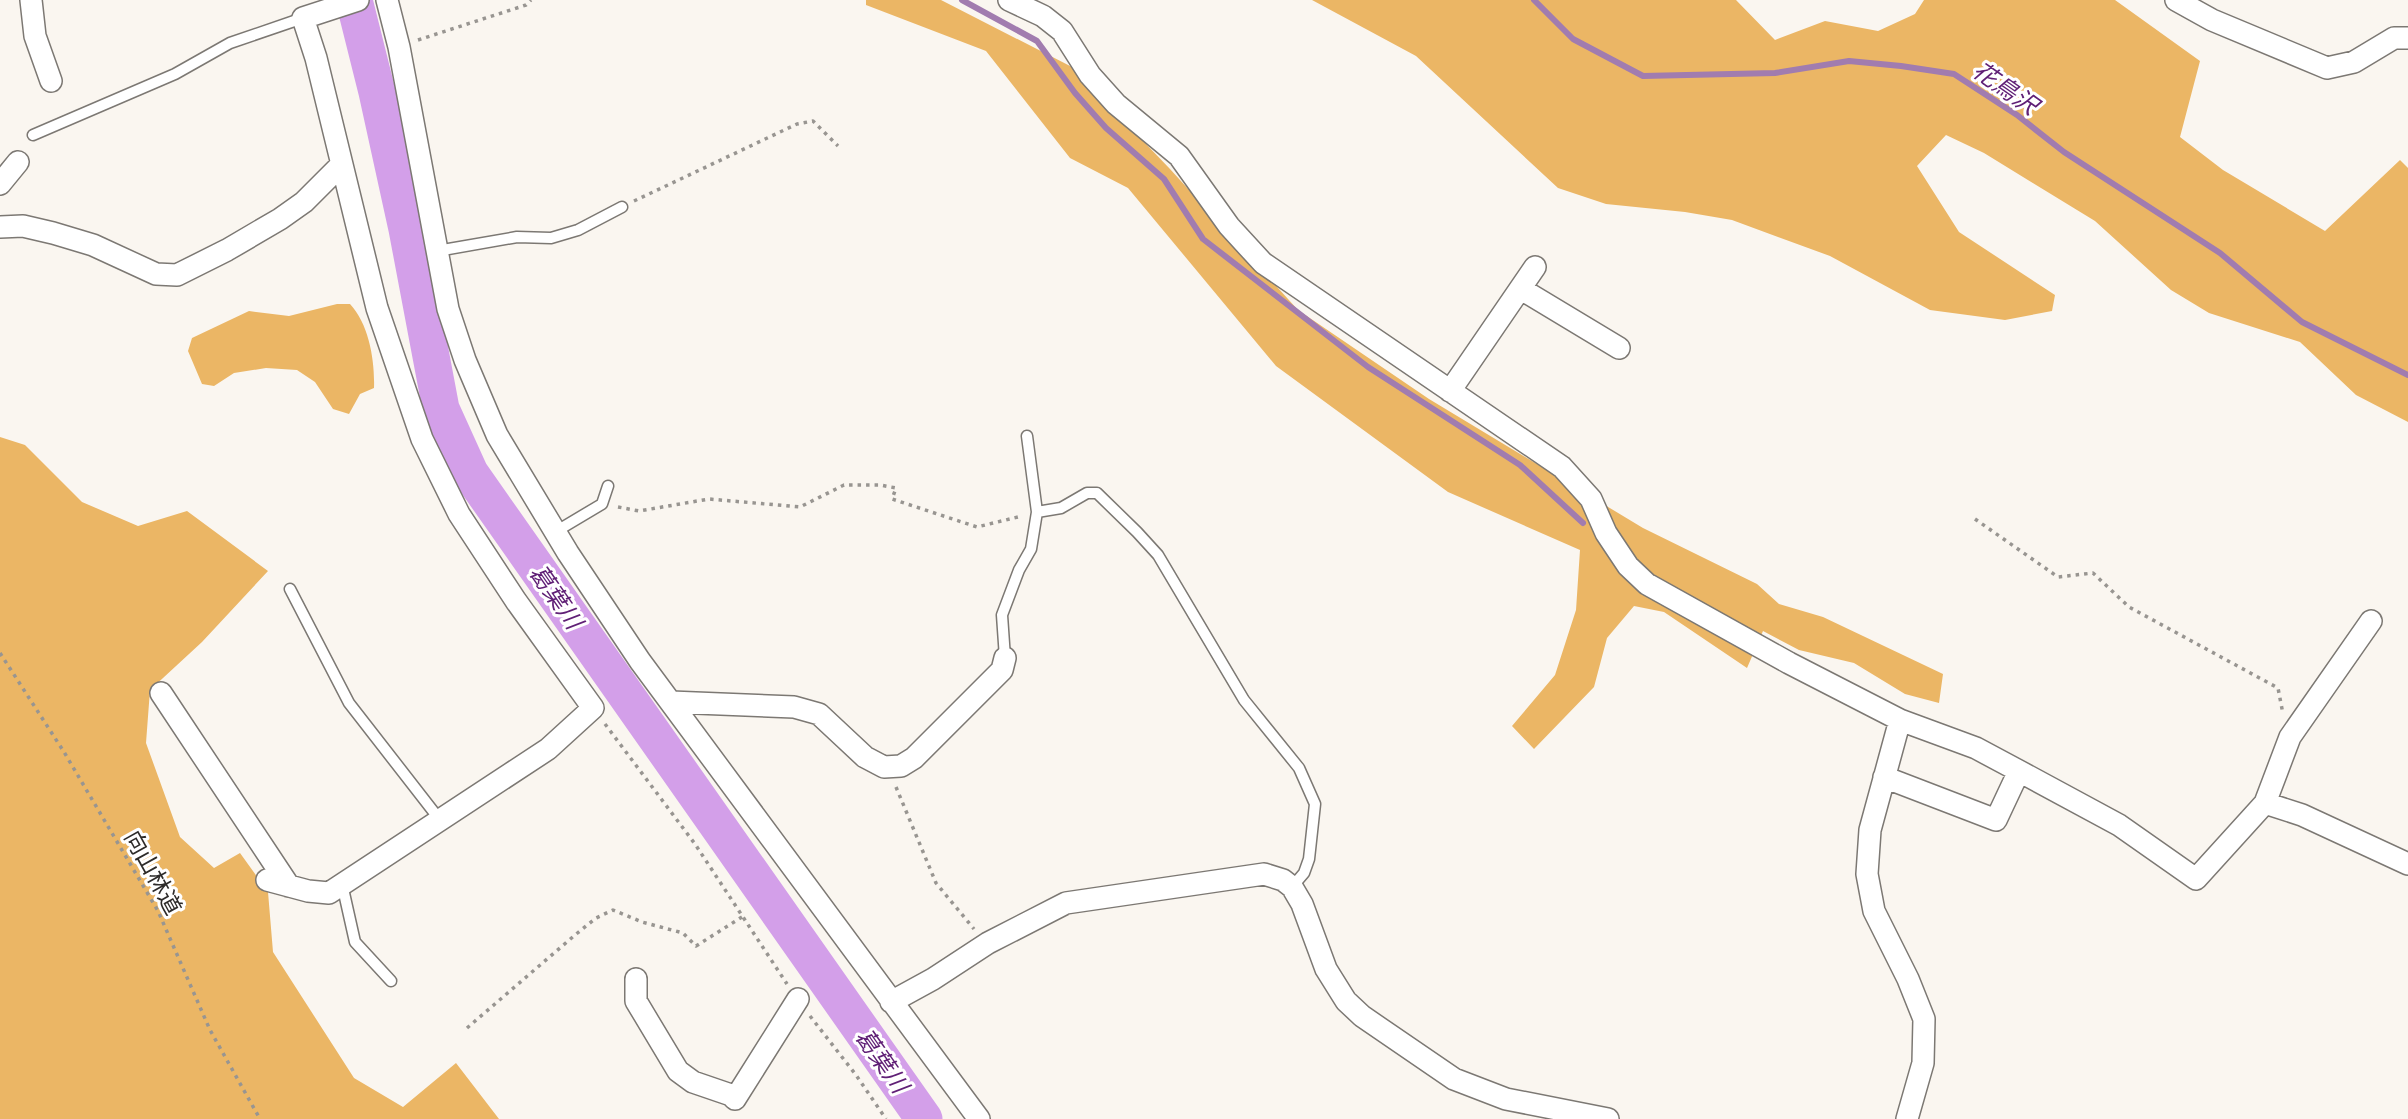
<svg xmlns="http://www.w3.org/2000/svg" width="2408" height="1119" font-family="Lato,'Noto Sans JP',sans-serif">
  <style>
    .forest { fill: #ebb665 }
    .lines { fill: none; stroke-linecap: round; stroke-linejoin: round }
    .stream { stroke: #a17caf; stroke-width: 6 }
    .river { stroke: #d39fe9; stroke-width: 37 }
    .service-casing { stroke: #7c7873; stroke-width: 13 }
    .minor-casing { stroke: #7c7873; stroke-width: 24 }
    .path { stroke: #989591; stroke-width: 3.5; stroke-dasharray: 3.5 5; stroke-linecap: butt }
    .service { stroke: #fff; stroke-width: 10 }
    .minor { stroke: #fff; stroke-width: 21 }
    .labels { text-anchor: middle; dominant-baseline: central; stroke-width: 6; stroke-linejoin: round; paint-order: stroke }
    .street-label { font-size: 23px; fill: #2d2b29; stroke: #fff }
    .water-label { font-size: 24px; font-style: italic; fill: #602076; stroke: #fff }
  </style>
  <rect width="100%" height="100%" fill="#faf6f0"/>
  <path class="forest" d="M866 0H941L1072 67 1170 169 1298 310 1429 399 1643 528 1757 584 1779 604 1823 617 1943 674 1939 703 1905 694 1854 663 1799 650 1763 631 1747 668 1664 612 1634 606 1607 638 1594 687 1534 749 1512 726 1555 675 1576 610 1580 550 1448 492 1276 366 1128 188 1070 158 986 51 866 5Z
    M1312 0H1736L1775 40 1825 21 1878 31 1915 14 1924 0H2115L2200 61 2180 137 2223 170 2325 231 2400 160 2408 168V422L2356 395 2300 342 2209 313 2171 290 2095 221 1984 153 1946 135 1917 166 1959 232 2055 295 2052 311 2005 320 1930 310 1830 256 1732 220 1685 212 1606 204 1558 188 1416 56Z
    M337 304H350C369 324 375 361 374 388L360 394 349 414 333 409 315 382 297 370 266 368 234 373 214 386 202 384 188 351 192 338 249 311 289 316Z
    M0 437 25 445 82 502 138 526 187 511 268 571 202 642 150 690 146 743 180 837 214 868 240 853 268 892 273 952 354 1078 403 1107 456 1063 499 1119H0Z"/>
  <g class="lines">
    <path class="stream" d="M962 0 1037 41 1075 93 1106 128 1164 179 1203 239 1368 367 1520 465 1583 523
      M1534 0 1573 39 1643 76 1775 73 1849 61 1901 66 1954 74 2017 115 2064 152 2220 253 2302 322 2408 375"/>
    <path class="river" d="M354 0 377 92 407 229 441 409 470 473 924 1119"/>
    <g class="service-casing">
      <path id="service" d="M33 135 175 74 230 43 303 18
        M437 251 517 237 551 238 578 230 622 207
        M1037 512 1061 508 1087 493H1097L1137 532 1158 555 1244 700 1299 768 1315 804 1309 859 1304 873 1292 887
        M555 532 602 504 608 486
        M290 589 349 703 440 820
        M1005 658 1002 615 1019 570 1031 549 1037 512 1027 436
        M342 884 355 942 391 981"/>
    </g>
    <g class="minor-casing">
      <path id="minor" d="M31 0 35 36 51 81
        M387 0 399 47 448 309 465 360 497 435 568 553 640 661 979 1119
        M1009 0 1043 16 1062 31 1090 75 1116 104 1179 156 1229 226 1263 263 1562 467 1591 499 1606 533 1628 566 1647 584 1789 663 1900 720 1976 748 2019 771 2119 825 2196 879 2265 803 2302 815 2408 864
        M2176 0 2212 20 2327 68 2354 62 2394 38H2408
        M0 184 18 162
        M0 227 23 226 53 233 93 245 156 274 177 275 227 250 280 219 304 202 341 165
        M1521 289 1619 348
        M1450 391 1535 267
        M161 693 289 886
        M671 702 794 707 819 714 865 757 884 767 901 766 914 758 1002 670 1005 658
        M1900 720 1870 830 1867 874 1874 911 1908 979 1924 1019 1923 1063 1907 1119
        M1884 777 1996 820 2019 771
        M2265 803 2290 737 2371 621
        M267 880 308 891 329 893 548 749 593 708 516 601 459 514 422 439 377 308 316 58 303 18 358 0
        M636 979V1001L678 1071 693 1082 731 1095 735 1099 798 999
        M891 1002 933 979 988 943 1066 903 1264 874 1283 880 1292 887 1302 904 1326 969 1346 1001 1362 1016 1454 1079 1506 1099 1608 1119"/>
    </g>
    <path class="path" d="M418 40 526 5 531 0
      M634 201 797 124 813 121 838 146
      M618 507 639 511 709 499 800 507 844 485H880L896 488 892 499 977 527 1022 516
      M1975 519 2058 577 2093 573 2129 607 2278 688 2283 714
      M0 653 64 752 158 911 210 1030 260 1119
      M605 724 695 844 787 984
      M896 787 936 883 974 929
      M810 1016 856 1075 886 1119
      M467 1028 575 935 596 918 613 910 642 922 683 933 696 946 742 917"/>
    <use href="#service" class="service"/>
    <use href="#minor" class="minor"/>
  </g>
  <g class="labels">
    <g class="street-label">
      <text transform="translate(154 872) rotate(61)">向山林道</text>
    </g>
    <g class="water-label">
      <text transform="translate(2006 87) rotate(35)">花鳥沢</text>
      <text transform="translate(557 596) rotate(55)">葛葉川</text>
      <text transform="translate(883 1060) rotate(55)">葛葉川</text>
    </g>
  </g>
</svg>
